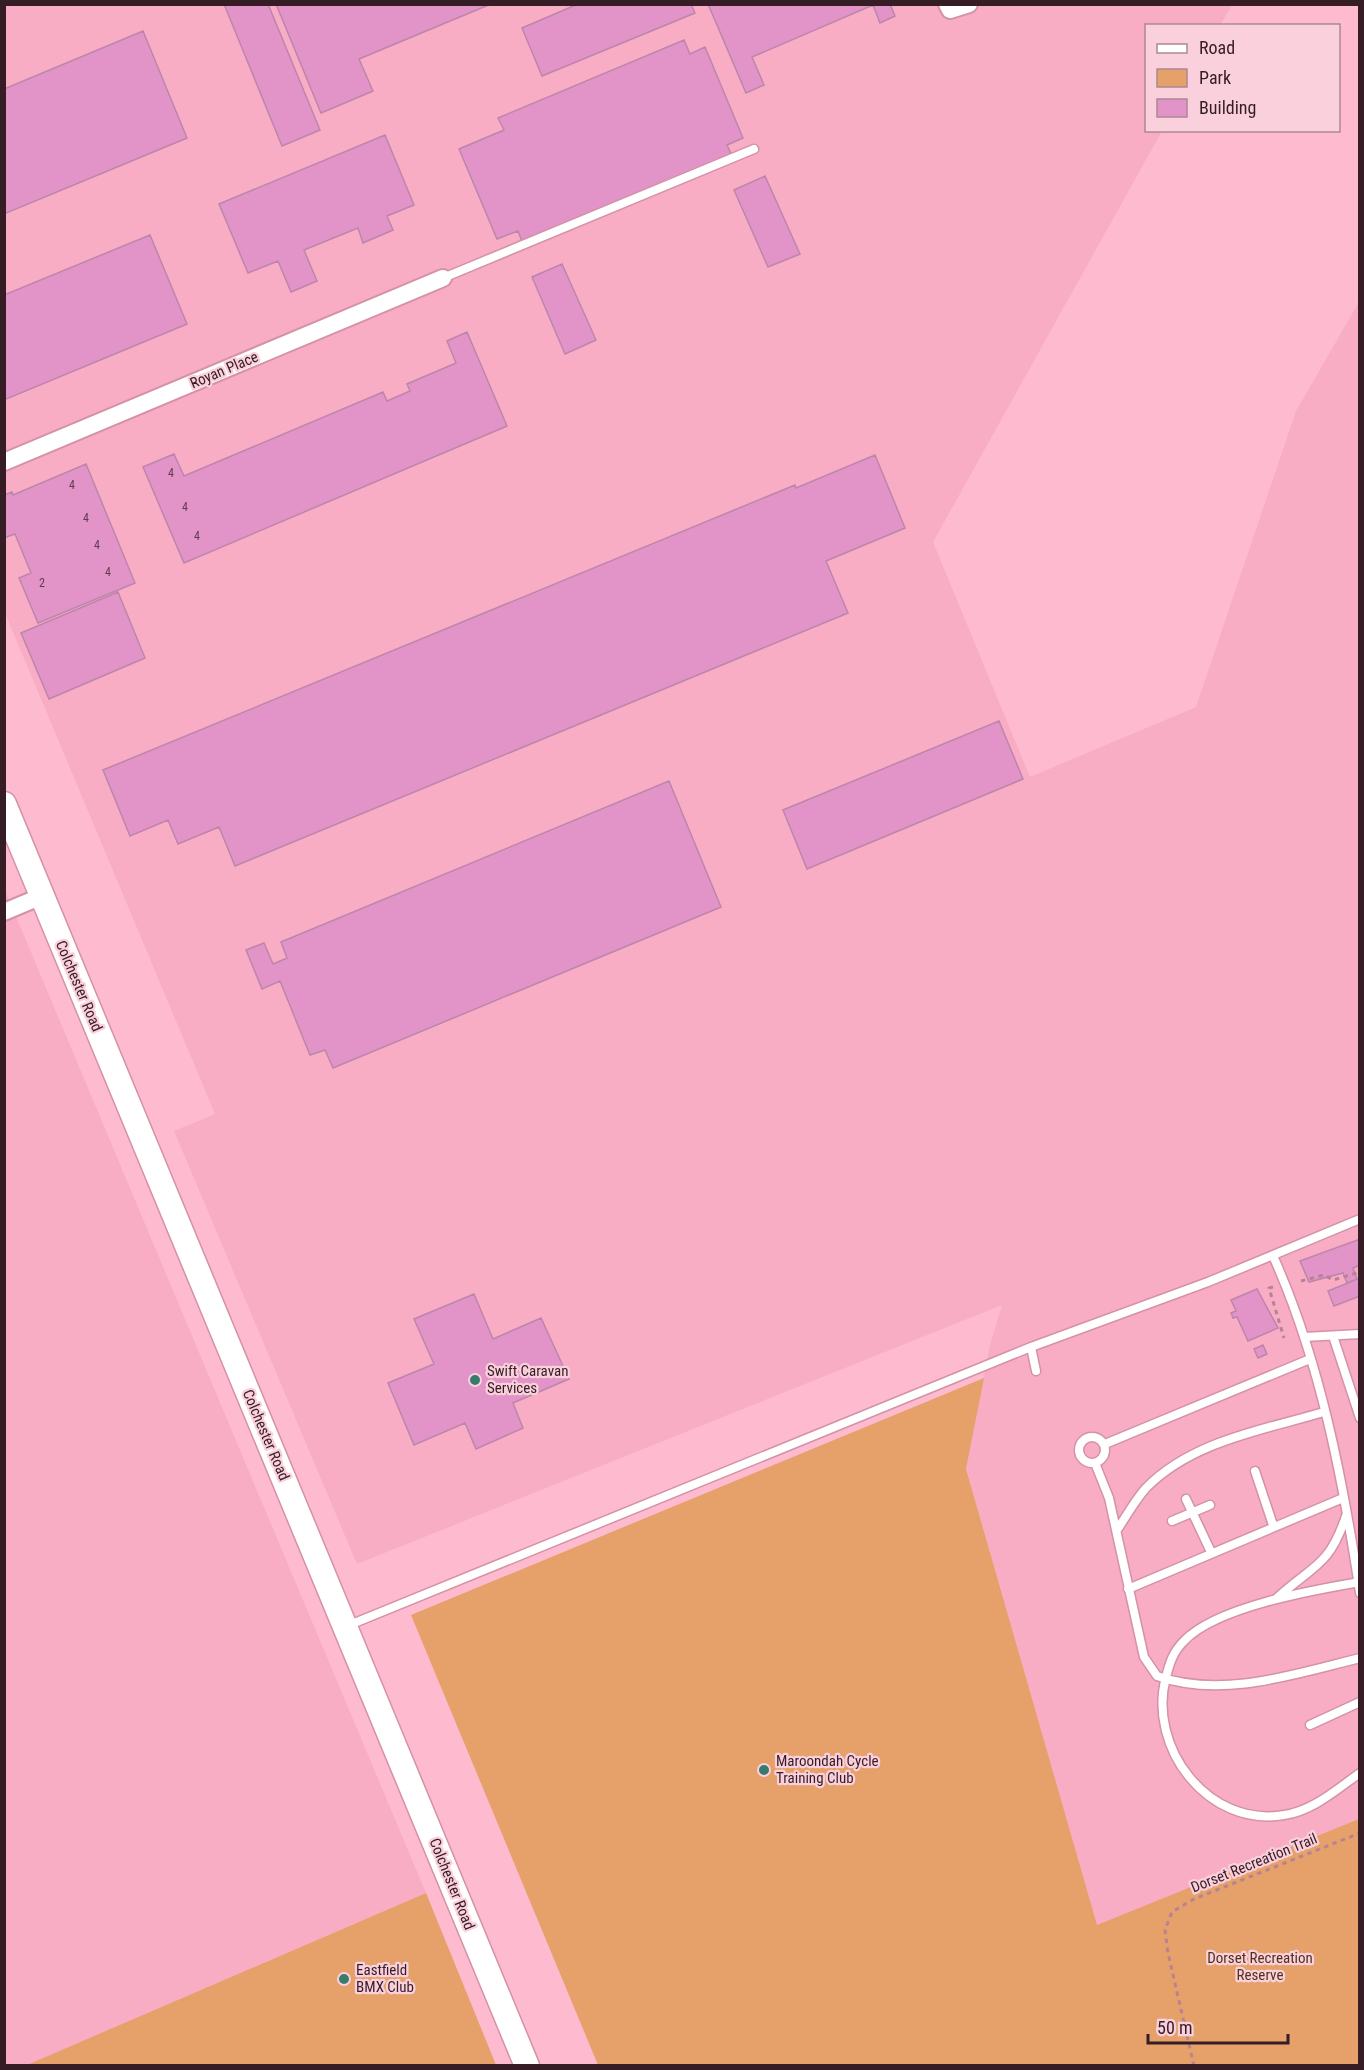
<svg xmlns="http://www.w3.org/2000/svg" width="1364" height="2070" font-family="'Roboto Condensed',sans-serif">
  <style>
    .built { fill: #f8adc5 }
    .green { fill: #e5a169 }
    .building { fill: #e294c9; stroke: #bc86aa; stroke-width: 1.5 }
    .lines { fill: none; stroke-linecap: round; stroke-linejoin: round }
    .lane-casing { stroke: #d492a6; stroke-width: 11 }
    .street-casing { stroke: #d492a6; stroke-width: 20 }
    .secondary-casing { stroke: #d492a6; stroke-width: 27 }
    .path { stroke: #b78392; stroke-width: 3; stroke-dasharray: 4.5 4.5; stroke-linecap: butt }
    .lane { stroke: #fff; stroke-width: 8 }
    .street { stroke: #fff; stroke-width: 16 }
    .secondary { stroke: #fff; stroke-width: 24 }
    .poi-dot { fill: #377b6e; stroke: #fad0dc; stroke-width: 2 }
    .labels { text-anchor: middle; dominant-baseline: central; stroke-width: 4.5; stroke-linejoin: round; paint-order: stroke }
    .number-label { font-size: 12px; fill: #613b4e }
    .street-label { font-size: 15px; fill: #361d25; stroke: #fad0dc }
    .poi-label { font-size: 15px; fill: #361d25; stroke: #fad0dc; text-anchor: start }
    .park-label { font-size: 15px; fill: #503219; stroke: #fad0dc }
  </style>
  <rect width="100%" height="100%" fill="#febace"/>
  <path class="built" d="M4 5H1232L1220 25 1146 26V130L1162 131 933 542 1030 777 1196 707 1296 411 1359 302V1819L1097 1926 966 1469 990 1345 1002 1305 357 1564 174 1131 215 1114 5 613Z
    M4 888 426 1893 27 2066 4 2065Z"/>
  <path class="green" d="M984 1378 966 1469 1097 1925 1359 1819V2065H598L411 1615Z
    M426 1893 496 2065H27Z"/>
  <path class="building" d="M224 4H268L320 130 282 146Z
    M276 4H491L359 59 373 91 321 113Z
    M691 4 695 13 542 76 522 28 578 4Z
    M708 4H890L895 16 880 23 873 5 752 57 764 85 746 93Z
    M143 31 187 138 4 214V89Z
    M684 40 690 54 705 47 743 138 727 145 734 160 524 247 518 231 497 239 459 149 504 130 498 118Z
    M385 135 414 205 387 216 393 230 363 243 358 228 304 250 317 281 291 292 278 261 248 273 219 204Z
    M765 176 800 254 768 267 734 190Z
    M150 235 187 324 4 400V295Z
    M562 264 596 340 565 354 532 277Z
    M467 332 507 426 184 563 143 467 174 454 184 476 383 392 387 401 410 391 407 384 456 363 447 341Z
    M875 455 905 528 826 561 848 613 235 866 219 827 178 844 168 820 130 836 103 770 795 485 796 488Z
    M86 464 135 583 38 623 19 578 31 573 15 534 4 538V495L12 492 13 495Z
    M118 592 145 658 49 699 21 633Z
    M999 721 1023 779 807 869 783 810Z
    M669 781 721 907 333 1068 325 1050 310 1055 280 981 262 989 246 950 264 943 273 964 287 958 281 942Z
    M1360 1239V1265L1353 1268 1357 1279 1347 1283 1343 1273 1309 1282 1300 1261Z
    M1360 1278V1296L1334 1306 1328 1291Z
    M1257 1289 1278 1328 1248 1341 1237 1317 1233 1318 1231 1313 1236 1311 1231 1300Z
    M474 1294 493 1339 541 1318 569 1379 513 1403 523 1428 476 1449 465 1423 414 1445 388 1383 434 1364 414 1319Z
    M1263 1345 1267 1354 1258 1358 1254 1349Z"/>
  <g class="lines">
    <g class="lane-casing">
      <path id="lane" d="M443 278 754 149
        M1273 1256C1320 1360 1343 1480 1360 1593
        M1333 1336 1360 1418
        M1304 1337 1360 1334
        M1031 1347 1036 1371
        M1079 1450a13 13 0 1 1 26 0a13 13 0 1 1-26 0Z
        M1105 1444 1310 1359
        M1095 1463 1109 1498 1144 1657 1157 1676C1222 1699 1295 1674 1360 1658
        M1255 1471 1273 1525
        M1186 1499 1211 1552
        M1172 1521 1210 1505
        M1117 1530C1126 1517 1135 1500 1146 1488 1192 1441 1263 1430 1324 1412
        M1360 1582C1313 1590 1216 1607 1184 1641 1173 1652 1170 1662 1166 1677 1147 1747 1208 1828 1284 1815 1313 1811 1337 1789 1360 1773
        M1128 1589 1343 1498
        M1277 1598C1313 1565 1329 1567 1346 1516
        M347 1626 1031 1347 1208 1282 1360 1219
        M1310 1725 1360 1702"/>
    </g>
    <g class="street-casing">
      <path id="street" d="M947 4 950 10 969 4
        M4 462 443 278
        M4 912 42 896"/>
    </g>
    <g class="secondary-casing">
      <path id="secondary" d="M4 804 527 2066"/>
    </g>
    <path class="path" d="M1301 1281 1324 1275 1333 1280 1360 1272
      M1273 1287 1269 1288 1284 1338
      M1194 2066 1168 1953 1165 1930 1172 1912 1194 1899 1360 1833"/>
    <use href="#lane" class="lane"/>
    <use href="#street" class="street"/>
    <use href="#secondary" class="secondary"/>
  </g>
  <g class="poi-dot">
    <circle cx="475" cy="1380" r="6"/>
    <circle cx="764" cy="1770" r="6"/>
    <circle cx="344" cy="1979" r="6"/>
  </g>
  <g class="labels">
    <g class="number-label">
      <text x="171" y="473">4</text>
      <text x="72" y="485">4</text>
      <text x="185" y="507">4</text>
      <text x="86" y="518">4</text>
      <text x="197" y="536">4</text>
      <text x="97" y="545">4</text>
      <text x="108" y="572">4</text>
      <text x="42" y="583">2</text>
    </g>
    <g class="street-label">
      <text transform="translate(224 370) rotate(-23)">Royan Place</text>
      <text transform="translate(79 986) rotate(67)">Colchester Road</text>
      <text transform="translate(266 1435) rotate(67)">Colchester Road</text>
      <text transform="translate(1254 1863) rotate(-22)">Dorset Recreation Trail</text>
      <text transform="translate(452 1884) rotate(68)">Colchester Road</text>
    </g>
    <g class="poi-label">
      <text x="487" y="1371">Swift Caravan<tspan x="487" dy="17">Services</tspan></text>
      <text x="776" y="1761">Maroondah Cycle<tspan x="776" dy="17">Training Club</tspan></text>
      <text x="356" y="1970">Eastfield<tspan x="356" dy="17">BMX Club</tspan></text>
    </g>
    <g class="park-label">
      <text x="1260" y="1958">Dorset Recreation<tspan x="1260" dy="17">Reserve</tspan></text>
    </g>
  </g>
  <rect width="1364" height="2070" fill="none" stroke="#361d25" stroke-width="12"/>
  <rect x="1145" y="24" width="195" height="108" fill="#fad0dc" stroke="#ac8893" stroke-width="1.5"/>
  <rect x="1157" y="44" width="30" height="9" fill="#ffffff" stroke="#ac8893" stroke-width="1.5"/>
  <text x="1199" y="54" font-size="18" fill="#361d25">Road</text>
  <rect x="1157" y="69" width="30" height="18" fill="#e5a169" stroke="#ac8893" stroke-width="1.5"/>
  <text x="1199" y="84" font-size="18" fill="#361d25">Park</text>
  <rect x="1157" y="99" width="30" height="18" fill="#e294c9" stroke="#ac8893" stroke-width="1.5"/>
  <text x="1199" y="114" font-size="18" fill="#361d25">Building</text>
  <path d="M1148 2034v9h140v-9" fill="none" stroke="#361d25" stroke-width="3"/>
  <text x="1157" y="2034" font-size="18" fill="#361d25" stroke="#fad0dc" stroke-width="4.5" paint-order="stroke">50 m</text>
</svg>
